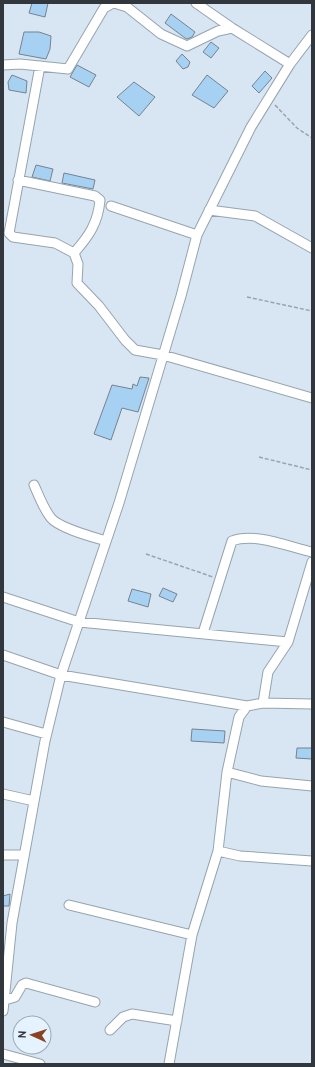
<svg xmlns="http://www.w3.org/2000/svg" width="315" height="1067" font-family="'PT Sans',sans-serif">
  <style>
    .building { fill: #a7d1f3; stroke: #76838e }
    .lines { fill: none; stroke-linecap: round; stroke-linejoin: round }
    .minor-casing { stroke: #96a4af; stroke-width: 11 }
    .path { stroke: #99a4ae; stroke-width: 1.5; stroke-dasharray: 4 2; stroke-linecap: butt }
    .minor { stroke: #fff; stroke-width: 9 }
  </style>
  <rect width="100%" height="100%" fill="#d7e6f2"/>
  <path class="building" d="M32 3H48L45 17 29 13Z
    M171 14 195 32 192 37 187 39 185 38 165 23Z
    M24 32H39L51 36 50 49 46 59 19 54Z
    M211 42 219 48 211 58 203 52Z
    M182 54 190 62 188 67 183 69 176 61Z
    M77 65 96 75 89 87 70 77Z
    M265 71 272 78 259 93 252 86Z
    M12 75 27 81 26 93 9 90 8 82Z
    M207 75 228 91 214 108 192 95Z
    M134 82 155 97 139 116 117 97Z
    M36 165 53 169 50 181 32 177Z
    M64 173 95 180 93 189 62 183Z
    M140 377 149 378 138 412 122 408 111 440 94 434 112 385 132 389 133 384 137 386Z
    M163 588 177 594 173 602 159 596Z
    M132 589 151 594 148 607 128 601Z
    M192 729 225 731 224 743 191 741Z
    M297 748H312V759L296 758Z
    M10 894 9 906H3V896Z"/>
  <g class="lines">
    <g class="minor-casing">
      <path id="minor" d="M114 3 127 7 161 34 187 46 218 31 232 28 290 64
        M196 3 232 28
        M3 65 20 64 68 69 104 8 113 3
        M40 66 9 233 13 237 55 243 74 253 78 264 77 283 99 306 125 340 135 350 163 355 312 398
        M18 180 95 196 100 200C98 223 89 236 74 253
        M111 206 197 235
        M209 210 255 216 312 248
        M34 485C39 496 43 508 51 518 59 528 93 537 106 541
        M3 597 79 622 288 642
        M203 633 232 541C254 532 289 547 312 552
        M3 655 61 675 247 706
        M263 703 268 672 288 642 312 562
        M3 722 46 734
        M227 772 261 781 312 786
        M3 794 34 801
        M218 851 240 856 312 861
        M3 855H23
        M69 905 192 935
        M5 1000 15 997 22 985 26 983 95 1002
        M3 1011 12 923 45 741 61 675 119 503 181 296 197 235 251 127 290 64 312 35
        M110 1030 123 1017 132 1014 177 1021
        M3 1054 40 1064
        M169 1064 192 935 218 851 227 772 239 717 247 706 263 703 312 704"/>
    </g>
    <path class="path" d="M275 105 297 128 312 138
      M247 297 312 311
      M259 457 312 470
      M146 554 213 577"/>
    <use href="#minor" class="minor"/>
  </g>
  <rect width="315" height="1067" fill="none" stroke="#31373c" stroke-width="8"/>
  <g transform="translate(32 1035) rotate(273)"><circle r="19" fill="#e4f3ff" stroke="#9ca8b1"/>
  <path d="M0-3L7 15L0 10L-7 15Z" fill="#8a4321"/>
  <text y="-6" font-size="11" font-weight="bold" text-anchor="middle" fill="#31373c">N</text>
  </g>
</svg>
